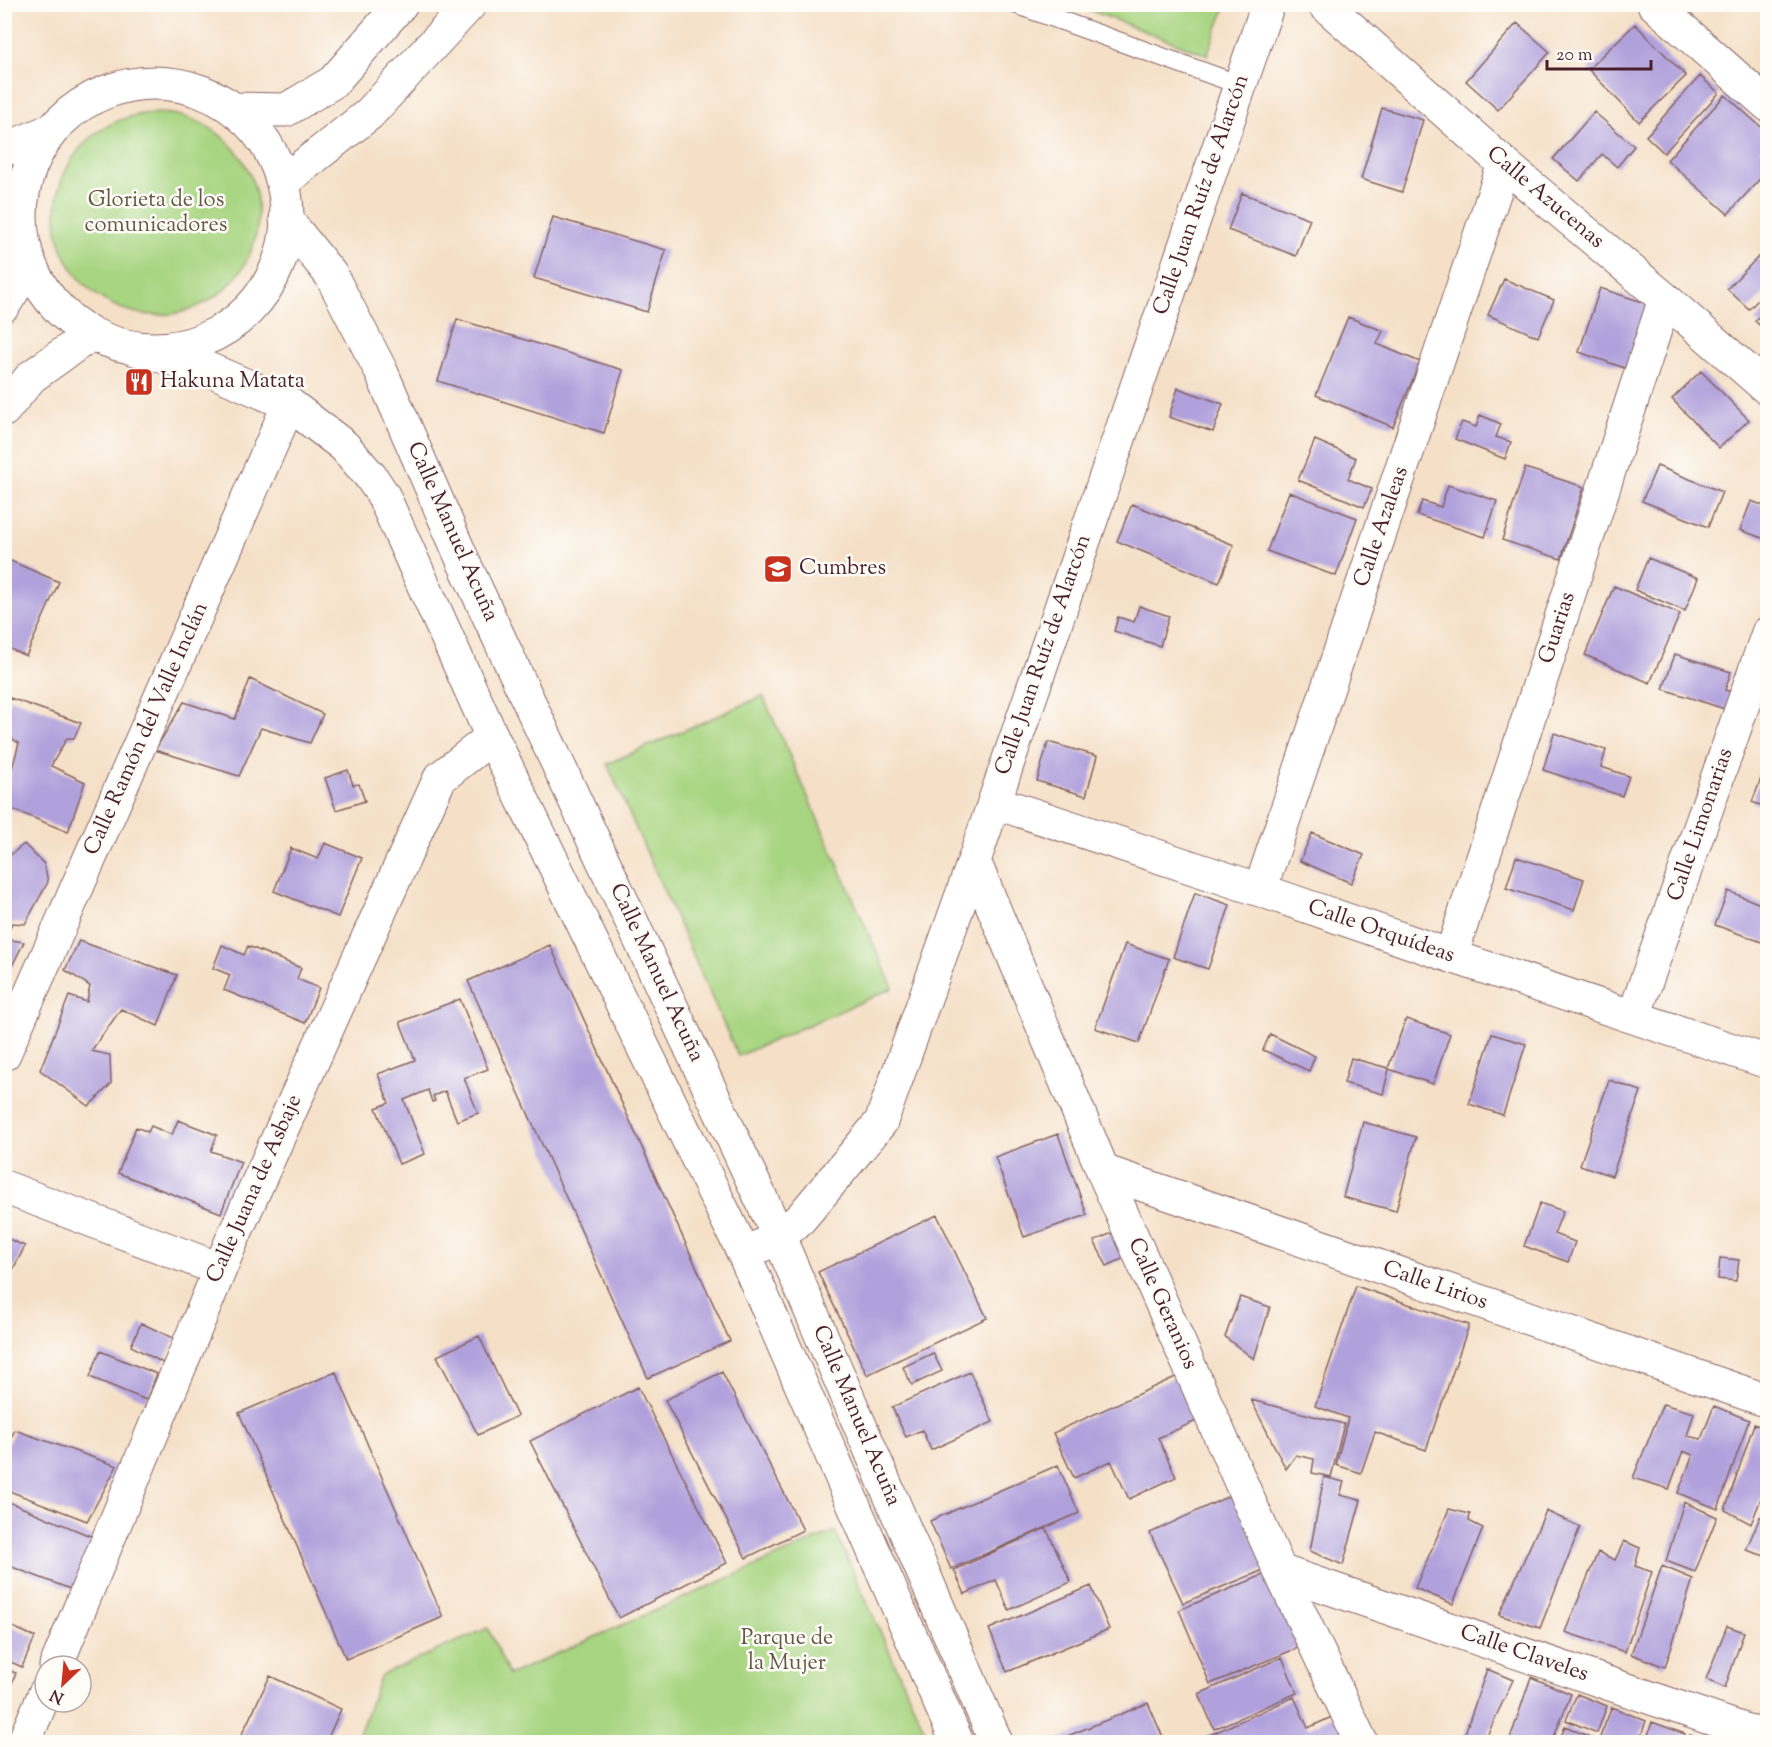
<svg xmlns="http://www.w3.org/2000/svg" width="1772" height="1747" font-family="'Sorts Mill Goudy',serif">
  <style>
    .green { fill: #a8d581; stroke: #797a56; stroke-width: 1.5 }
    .building { fill: #b0a0dc }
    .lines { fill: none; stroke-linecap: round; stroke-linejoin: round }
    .lane-casing { stroke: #866362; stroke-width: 20 }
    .street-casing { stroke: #866362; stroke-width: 35 }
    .secondary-casing { stroke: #866362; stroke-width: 35 }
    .primary-casing { stroke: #866362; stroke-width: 35 }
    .lane { stroke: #fff; stroke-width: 18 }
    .street { stroke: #fff; stroke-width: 33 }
    .secondary { stroke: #fff; stroke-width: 33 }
    .primary { stroke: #fff; stroke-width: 33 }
    .labels { text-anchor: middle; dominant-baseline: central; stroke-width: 5; stroke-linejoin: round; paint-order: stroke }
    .street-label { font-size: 22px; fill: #4a1f2b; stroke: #fdfcf7 }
    .park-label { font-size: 22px; fill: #665645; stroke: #fdfcf7 }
    .poi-label { font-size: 22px; fill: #4a1f2b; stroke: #fdfcf7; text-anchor: start }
  </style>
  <rect width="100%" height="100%" fill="#fdfcf7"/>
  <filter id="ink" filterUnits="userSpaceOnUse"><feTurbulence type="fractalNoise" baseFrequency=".0167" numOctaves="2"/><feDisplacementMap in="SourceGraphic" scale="12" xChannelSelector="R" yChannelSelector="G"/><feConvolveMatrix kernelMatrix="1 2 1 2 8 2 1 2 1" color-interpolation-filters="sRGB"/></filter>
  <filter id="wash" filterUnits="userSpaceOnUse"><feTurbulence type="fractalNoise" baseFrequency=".008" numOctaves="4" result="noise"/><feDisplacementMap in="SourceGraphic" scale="24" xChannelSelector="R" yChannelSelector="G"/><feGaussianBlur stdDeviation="1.35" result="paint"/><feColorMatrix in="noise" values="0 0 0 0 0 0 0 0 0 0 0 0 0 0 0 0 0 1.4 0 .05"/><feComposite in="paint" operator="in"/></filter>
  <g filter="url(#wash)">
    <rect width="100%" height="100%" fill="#f5e0c7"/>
    <path class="green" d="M1076 5H1226L1207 55Z
      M56 214a101 101 0 1 1 202 0a101 101 0 1 1-202 0Z
      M763 696 893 988 738 1056 607 764Z
      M835 1531 930 1742H356L381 1675 488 1628 509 1675Z"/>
    <g id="blocks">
      <path class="building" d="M1517 23 1550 52 1498 110 1466 81Z
        M1635 24 1686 76 1639 122 1588 69Z
        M1700 76 1719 93 1664 153 1646 136Z
        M1725 95 1768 133V142L1761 149 1768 155V170L1728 214 1667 160Z
        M1382 108 1423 120 1402 192 1361 179Z
        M1594 112 1634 146 1617 167 1602 154 1579 181 1553 159Z
        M1242 193 1310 219 1296 256 1228 230Z
        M553 217 666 250 647 312 534 278Z
        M1759 256 1768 264V290L1749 309 1727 289Z
        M1504 279 1554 300 1538 337 1488 315Z
        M1600 288 1654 306 1633 371 1579 352Z
        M1768 308V333L1755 321Z
        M1348 317 1383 331 1377 344 1420 362 1393 427 1316 395Z
        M457 319 623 370 604 433 438 381Z
        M1701 371 1749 420 1719 448 1672 399Z
        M1178 388 1223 404 1213 432 1169 417Z
        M1480 415 1501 424 1496 437 1511 442 1505 459 1455 439 1462 422 1476 427Z
        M1315 440 1356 458 1348 479 1372 489 1364 507 1298 480Z
        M1657 466 1722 492 1708 527 1642 501Z
        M1525 468 1584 487 1561 559 1502 540Z
        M1448 485 1497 501 1485 537 1417 515 1422 501 1441 507Z
        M1289 492 1357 518 1336 576 1267 551Z
        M1751 501 1768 507V540L1740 530Z
        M1132 504 1234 545 1219 583 1117 541Z
        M4 558 59 582 26 656 4 646Z
        M1648 558 1698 578 1685 611 1635 590Z
        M1614 586 1680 614 1650 683 1585 655Z
        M1139 606 1169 616 1160 646 1114 631 1118 617 1134 622Z
        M1675 654 1731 672 1725 690 1742 695 1737 713 1663 689Z
        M250 679 323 714 310 743 261 728 239 776 155 750 184 702 235 719Z
        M10 698 81 723 74 738H67L51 766 85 782 68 832 4 806V799L19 743 4 734V718Z
        M1554 733 1606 750 1601 767 1629 776 1622 796 1543 770Z
        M1048 742 1097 756 1086 796 1037 781Z
        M1767 763H1768V808L1752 802Z
        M348 770 353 785 359 784 365 801 336 810 325 778Z
        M1312 833 1364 855 1351 883 1300 861Z
        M325 843 362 858 338 917 274 891 291 848 318 859Z
        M24 844 44 864 48 882 25 924 12 923 5 939 24 942 9 972 4 970V860Z
        M1516 857 1584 879 1574 910 1506 888Z
        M1728 891 1768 907 1767 944 1715 925Z
        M1195 893 1230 905 1208 969 1173 957Z
        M79 941 177 975 158 1026 121 1009 91 1051 110 1055 111 1084 89 1106 40 1070 69 996 87 1002 90 986 65 970Z
        M1125 944 1169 959 1139 1043 1095 1028Z
        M222 945 244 955 248 946 301 968 297 979 319 988 305 1023 224 990 230 975 213 968Z
        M550 945 730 1341 648 1378 468 981Z
        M460 999 488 1069 464 1078 478 1113 457 1121 445 1091 433 1096 435 1101 432 1102 428 1090 404 1100 425 1154 399 1164 376 1108 389 1103 378 1074 415 1060 400 1022Z
        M1406 1019 1450 1034 1433 1084 1389 1069 1383 1094 1344 1083 1351 1058 1388 1068Z
        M1270 1034 1315 1056 1309 1071 1263 1050Z
        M1492 1034 1526 1044 1503 1115 1469 1104Z
        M1609 1080 1641 1091 1612 1176 1580 1165Z
        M178 1120 217 1135 211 1151 241 1162 221 1213 118 1173 136 1127 148 1132 151 1126 172 1135Z
        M1363 1122 1416 1137 1396 1211 1343 1197Z
        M1058 1134 1087 1215 1024 1237 995 1157Z
        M1540 1203 1563 1211 1554 1234 1575 1242 1568 1262 1524 1246Z
        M937 1215 987 1318 867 1375 818 1272Z
        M1119 1230 1131 1255 1107 1266 1094 1241Z
        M4 1237 25 1246 4 1287Z
        M1720 1258 1739 1260 1736 1281 1718 1279Z
        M1356 1286 1469 1325 1426 1450 1375 1432 1361 1473 1336 1465 1348 1418 1315 1406Z
        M1240 1297 1270 1307 1254 1359 1225 1337Z
        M141 1323 175 1339 163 1363 131 1346Z
        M479 1336 517 1416 478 1435 437 1356Z
        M100 1351 157 1374 146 1400 90 1377Z
        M933 1353 942 1371 912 1385 903 1367Z
        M336 1372 443 1617 346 1659 239 1413Z
        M722 1372 803 1530 746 1558 665 1400Z
        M970 1372 993 1422 931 1450 922 1430 906 1437 892 1407Z
        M1182 1374 1203 1418 1158 1438 1176 1477 1129 1499 1111 1461 1074 1478 1053 1433Z
        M638 1387 727 1563 619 1618 530 1441Z
        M1251 1400 1344 1424 1331 1477 1312 1473 1314 1459 1296 1455 1286 1469Z
        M1663 1404 1694 1413 1687 1436 1701 1439 1714 1406 1749 1420 1718 1509 1678 1493 1693 1455 1683 1451 1669 1489 1633 1478Z
        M1754 1424 1768 1430V1481L1751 1524 1725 1510Z
        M15 1430 117 1466 87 1521 4 1489V1451Z
        M1058 1465 1079 1513 951 1569 930 1521Z
        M1324 1477 1344 1482 1340 1495 1361 1500 1343 1565 1310 1551Z
        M1233 1494 1266 1569 1183 1603 1150 1533Z
        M4 1500 95 1538 73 1590 4 1564Z
        M1684 1502 1717 1517 1695 1572 1666 1561Z
        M1449 1509 1470 1514 1469 1521 1483 1528 1453 1604 1415 1588Z
        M1546 1511 1580 1527 1540 1628 1499 1615Z
        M1760 1517 1768 1520V1557L1746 1550Z
        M1046 1528 1071 1582 1009 1610 996 1580 965 1594 954 1570Z
        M1624 1541 1640 1548 1635 1566 1652 1572 1625 1652 1565 1632 1598 1552 1615 1560Z
        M1662 1566 1693 1579 1665 1667 1631 1654Z
        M1268 1573 1300 1647 1210 1684 1179 1610Z
        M1091 1586 1109 1629 1007 1672 989 1629Z
        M4 1623 35 1637 22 1667 4 1659Z
        M1727 1626 1744 1632 1725 1688 1706 1679Z
        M1282 1657 1297 1693 1214 1729 1199 1694Z
        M4 1669 16 1673 5 1701H4Z
        M1487 1669 1513 1680 1484 1742H1462Z
        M270 1676 341 1709 326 1742H238Z
        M1531 1677 1571 1694 1552 1742H1509Z
        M1577 1694 1607 1706 1597 1733 1566 1720Z
        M1294 1697 1308 1728 1336 1715 1348 1742H1194Z
        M1148 1703 1165 1742H1053Z
        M1612 1707 1646 1721 1639 1742H1598Z
        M1652 1722 1685 1734 1682 1742H1646Z
        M1565 1726 1594 1739 1593 1742H1559Z
        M1690 1735 1711 1742H1687Z"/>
    </g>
  </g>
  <g filter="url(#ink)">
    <use href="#blocks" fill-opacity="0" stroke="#866362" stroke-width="1.5"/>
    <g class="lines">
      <g class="lane-casing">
        <path id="lane" d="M1015 4 1240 85"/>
      </g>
      <g class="street-casing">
        <path id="street" d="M1324 4 1504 164 1665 299 1768 389
          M1654 4 1768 105
          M994 802 1260 890 1451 956 1768 1062
          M974 861 1103 1171 1280 1571 1361 1742
          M1260 890 1504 164
          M1451 956 1665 299
          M1634 1016 1768 633
          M4 1054 289 404
          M1103 1171 1768 1401
          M4 1187 219 1269
          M744 1254 779 1237 801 1218 881 1122 974 861 1268 4
          M1280 1571 1768 1738
          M56 1666 232 1240 440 778 492 737
          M24 1742 45 1693"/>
      </g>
      <g class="secondary-casing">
        <path id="secondary" d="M286 219 331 275 380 369 464 563 779 1237 996 1742
          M132 348 208 369 289 404 344 446 371 477 383 495 492 737 744 1254 957 1742"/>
      </g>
      <g class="primary-casing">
        <path id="primary" d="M21 216a133 133 0 1 1 266 0a133 133 0 1 1-266 0Z
          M234 109 286 110 333 82 401 4
          M4 150 49 131
          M284 181 369 114 470 4
          M4 305 29 265
          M4 410 31 377 91 334"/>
      </g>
      <use href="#lane" class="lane"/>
      <use href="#street" class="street"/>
      <use href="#secondary" class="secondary"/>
      <use href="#primary" class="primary"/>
    </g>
  </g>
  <defs>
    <g id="restaurant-square" transform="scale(1.5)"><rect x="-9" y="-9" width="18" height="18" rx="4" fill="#c8321e" stroke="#fdfcf7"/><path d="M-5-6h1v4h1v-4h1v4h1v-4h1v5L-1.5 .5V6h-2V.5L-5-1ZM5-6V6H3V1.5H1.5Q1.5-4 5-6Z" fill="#fff"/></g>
    <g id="school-square" transform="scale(1.5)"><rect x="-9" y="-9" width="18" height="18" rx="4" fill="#c8321e" stroke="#fdfcf7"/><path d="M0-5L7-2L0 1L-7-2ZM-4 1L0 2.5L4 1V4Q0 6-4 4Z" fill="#fff"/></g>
  </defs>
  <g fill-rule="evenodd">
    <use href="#restaurant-square" x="139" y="382"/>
    <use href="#school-square" x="778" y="569"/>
  </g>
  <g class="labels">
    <g class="street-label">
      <text transform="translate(1202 195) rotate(-71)">Calle Juan Ruíz de Alarcón</text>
      <text transform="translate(1545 198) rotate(40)">Calle Azucenas</text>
      <text transform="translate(1382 527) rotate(-71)">Calle Azaleas</text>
      <text transform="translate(452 532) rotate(66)">Calle Manuel Acuña</text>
      <text transform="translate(1558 628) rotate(-72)">Guarias</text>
      <text transform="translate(1044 655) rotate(-71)">Calle Juan Ruíz de Alarcón</text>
      <text transform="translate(147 729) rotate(-66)">Calle Ramón del Valle Inclán</text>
      <text transform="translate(1701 825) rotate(-71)">Calle Limonarias</text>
      <text transform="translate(1381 932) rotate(19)">Calle Orquídeas</text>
      <text transform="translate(656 973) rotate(65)">Calle Manuel Acuña</text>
      <text transform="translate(255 1189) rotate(-66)">Calle Juana de Asbaje</text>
      <text transform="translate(1435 1286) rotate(19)">Calle Lirios</text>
      <text transform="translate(1162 1304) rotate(66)">Calle Geranios</text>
      <text transform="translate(856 1416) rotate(67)">Calle Manuel Acuña</text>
      <text transform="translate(1524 1654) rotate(19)">Calle Claveles</text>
    </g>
    <g class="park-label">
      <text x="156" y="201">Glorieta de los<tspan x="156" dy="25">comunicadores</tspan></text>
      <text x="787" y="1639">Parque de<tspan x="787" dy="25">la Mujer</tspan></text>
    </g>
    <g class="poi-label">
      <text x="160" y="382">Hakuna Matata</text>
      <text x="799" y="569">Cumbres</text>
    </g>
  </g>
  <rect width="1772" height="1747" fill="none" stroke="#fdfcf7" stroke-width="24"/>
  <g transform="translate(63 1684) rotate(206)"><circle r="28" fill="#fdfcf7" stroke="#b5a4a5" stroke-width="1.5"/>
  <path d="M0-4.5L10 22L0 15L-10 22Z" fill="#c8321e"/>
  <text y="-9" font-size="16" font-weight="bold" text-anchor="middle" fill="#4a1f2b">N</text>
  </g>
  <path d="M1547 60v9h104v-9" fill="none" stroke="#4a1f2b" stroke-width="3"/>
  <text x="1556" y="60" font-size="18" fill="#4a1f2b" stroke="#fdfcf7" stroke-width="4.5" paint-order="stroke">20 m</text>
</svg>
